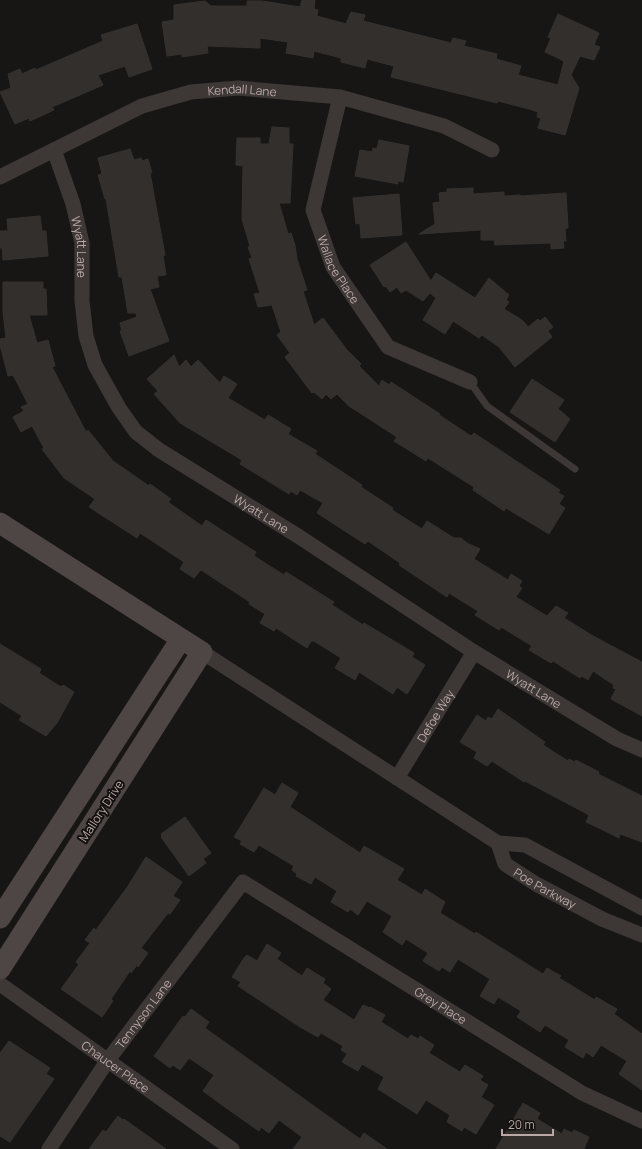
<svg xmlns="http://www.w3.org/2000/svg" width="642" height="1149" font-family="Manrope,sans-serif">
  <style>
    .building { fill: #322f2d; stroke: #34312f }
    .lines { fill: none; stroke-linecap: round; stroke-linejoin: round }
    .service { stroke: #3d3836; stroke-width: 7 }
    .minor { stroke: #3d3836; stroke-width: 15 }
    .secondary { stroke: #4d4644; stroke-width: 21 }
    .labels { text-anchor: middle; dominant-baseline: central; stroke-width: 4; stroke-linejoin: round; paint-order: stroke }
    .street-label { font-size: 12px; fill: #b9a8a6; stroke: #131110 }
  </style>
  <rect width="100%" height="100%" fill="#181615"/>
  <path class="building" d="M302 0H315L314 9 318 10 317 16 346 24 351 12 365 15 363 21 451 43 453 38 466 41 464 46 497 54 496 59 521 66 518 75 558 85 564 61 545 52 551 38 548 37 558 14 599 33 594 45 600 47 594 60 580 56 571 75 579 88 565 135 538 128 541 118 537 117 538 112 529 109 498 101 497 103 391 77 394 66 367 59 365 68 341 62V58L314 51 313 58 286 53 288 42 260 38V48L207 46 208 53 182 57V54L167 56 162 22 174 20V5L205 1 211 6H247V1H262L300 7Z
    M137 24 152 69 129 77 125 66 98 75 103 85 52 107 54 110 30 121 29 118 15 124 0 92 11 88 8 74 20 69 22 74 35 68 36 70 103 41 101 35Z
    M272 127 289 128V144H293L290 203H279L288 234 291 233 295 245 297 259 307 290 303 291 314 325 323 318 347 350 361 364 359 366 379 386 382 380 389 385 391 382 440 414 439 415 471 436 474 433 560 490 558 493 564 496 559 504 565 508 549 534 506 508 504 511 473 490 474 487 428 458 426 461 394 441 397 437 349 406 337 394 331 399 326 394 322 399 314 392 312 393 285 357 290 353 277 335 281 332 272 305 258 307 254 294 260 293 249 259 252 258 248 247 250 246 242 219 243 166 236 165 237 138H260V144H269Z
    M379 140 409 146 403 182 397 181 398 184 355 176 360 150 372 152 373 148 377 149Z
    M130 149 134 160 141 158 142 161 148 159 152 173H150L165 255 163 256 166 275 157 276 159 287 150 289 169 341 129 356 120 331H122L120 323 137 317 136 313H128L122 277H119L106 199H105L98 175 102 174 98 158Z
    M473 188V194L504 192V196L520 195 521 196 566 193 568 228H565L566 241H563L564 248 551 249V243L495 245 494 240H481V230L419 234 435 224 433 203 440 202 439 193 447 192V189Z
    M399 194 402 235 361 238 360 223 356 224 353 198Z
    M40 216 42 231H46L48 256 3 260 2 248H0V231H8L7 219Z
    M406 242 431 281 436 273 475 298 489 278 509 295 506 300 509 302 504 309 522 320 528 327 538 319 540 321 545 317 553 327 548 331 552 337 515 367 499 347 482 335 479 338 453 321 445 334 423 320 436 298 430 293 423 301 406 290 401 293 397 287 390 292 386 286 384 287 370 265Z
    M3 282H43V289H46L47 315H29L37 343 48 340 55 366 52 367 86 432 88 430 113 461 149 486 150 484 171 499 168 502 202 526 206 520 256 552 254 556 284 575 286 572 334 602 332 605 363 625 364 623 414 653 412 657 425 665 407 694 397 687 393 694 359 672 355 680 335 668 341 658 314 641H311L307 648 276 628 274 631 260 623 265 614 249 604 250 602 201 570 194 578 180 569 184 562 140 533 137 538 89 507 95 499 64 478 42 449 44 448 32 426 21 432 13 417 24 411 21 407 28 404 13 375 8 376 0 345V339L6 338 3 312Z
    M174 355 179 367 186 360 191 367 198 360 220 383 224 376 237 384 228 398 265 420 268 415 291 429 288 434 317 451 315 454 362 485 361 487 393 508 392 510 422 529 427 521 454 538H461L467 543 480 549 474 559 508 580 511 574 522 581 519 586 522 588 516 597 547 616 556 606 568 613 564 618 593 636 642 662V716L611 699 616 689 613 688 614 685 593 671 588 680 582 676 580 678 553 661 551 663 529 650 532 646 501 627 499 630 475 615 478 611 449 593 447 597 399 565 400 563 368 541 365 544 317 513 323 503 300 490 297 495 291 491 289 494 240 464 242 460 180 423 154 394 158 391 147 379Z
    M532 379 564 400 558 409 570 419 555 442 510 412Z
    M0 644 41 669 39 673 61 687 63 685 74 692 57 723 46 736 19 720 22 716 0 702Z
    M498 709 545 742 543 745 568 761 569 759 575 762 576 760 599 772 598 774 642 796V842L620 834 619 838 601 829 586 822 589 815 525 781 524 782 492 761 487 766 474 758 477 752 460 742 477 715 486 721 488 717 492 719Z
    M282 783 298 793 290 807 360 853 364 846 404 869 397 880 422 895 425 889 445 902 440 913 475 934 476 932 543 974 547 968 561 976 559 978 595 1000 596 997 617 1009 614 1014 642 1034V1090L619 1074 627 1061 601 1045 593 1057 586 1052 583 1058 565 1047 569 1040 545 1025 540 1032 517 1017 521 1011 498 997 494 1004 480 996 490 979 458 959 450 972 442 967 439 971 423 961 428 953 406 939 402 945 383 932 392 916 367 901 358 915 350 909 348 912 331 902 337 891 315 877 311 884 296 876 297 874 292 870 294 866 259 845 254 852 240 844 242 841 234 837 264 788 275 795Z
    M185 817 211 853 203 859 206 863 189 876 161 837 162 836 161 834Z
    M146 857 182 882 173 896 180 900 170 914 168 913 141 948 148 953 138 967 137 965 131 973 130 971 111 999 113 1001 102 1017 61 989 79 964 76 962 90 943 85 940 94 928 96 930 128 886Z
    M267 944 281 953 277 959 302 976 307 968 325 979 323 983 331 989 323 1000 354 1020 363 1005 370 1008V1007L385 1015 381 1022 408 1039 411 1035 418 1039 420 1036 434 1045 429 1053 460 1072 465 1065 483 1076 480 1080 488 1085 481 1097 494 1105 476 1134 464 1127 462 1131 447 1122 450 1115 426 1100 417 1114 389 1096 378 1089 384 1077 362 1064 358 1071 342 1062 347 1054 341 1050 343 1046 321 1033 318 1037 300 1027 238 986 241 982 232 977 244 958 247 955 257 961Z
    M191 1009 209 1022 205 1028 360 1139 364 1133 387 1149H293L302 1137 279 1120 269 1133 261 1127 259 1131 222 1105 203 1091 214 1075 189 1058 180 1070 173 1065 170 1068 154 1056 183 1016 185 1017Z
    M9 1041 50 1068 46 1074 54 1079 10 1142 0 1136V1053Z
    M523 1103 540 1113 537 1119 562 1134 564 1129 572 1133 574 1130 589 1137 584 1149H496Z
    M118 1116 123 1120 124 1119 166 1149H89L103 1130 106 1132Z"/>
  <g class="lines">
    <path class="service" d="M470 382 487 406 575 469"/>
    <g class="minor">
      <path id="s1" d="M340 97 313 210 333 267 388 347 470 382"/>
      <path id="s2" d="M54 150 73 204 82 243V301L86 336 95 365 119 408 136 432 159 450 298 536 474 652 617 739 642 750"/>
      <path id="s3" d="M0 177 142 106 191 92 238 88 340 97 444 126 492 150"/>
      <path d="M202 652 498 843"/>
      <path id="s4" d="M397 778 474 652"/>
      <path id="s5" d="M498 843 505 864 536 884 602 919 642 935"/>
      <path d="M498 843 525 845 642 908"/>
      <path id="s6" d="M0 984 232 1149"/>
      <path id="s7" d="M49 1149 108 1060 243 882 582 1093 642 1121"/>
    </g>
    <path class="secondary" d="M0 523 202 652 0 969
      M0 918 181 639"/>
  </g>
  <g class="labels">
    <g class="street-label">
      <text stroke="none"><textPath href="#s3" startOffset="261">Kendall Lane</textPath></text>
      <text stroke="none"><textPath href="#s2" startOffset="101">Wyatt Lane</textPath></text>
      <text stroke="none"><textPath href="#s1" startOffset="181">Wallace Place</textPath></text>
      <text stroke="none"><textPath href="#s2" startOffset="449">Wyatt Lane</textPath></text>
      <text stroke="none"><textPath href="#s2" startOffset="773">Wyatt Lane</textPath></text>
      <text stroke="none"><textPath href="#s4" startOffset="73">Defoe Way</textPath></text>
      <text transform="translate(101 811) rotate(-57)">Mallory Drive</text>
      <text stroke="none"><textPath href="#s5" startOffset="69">Poe Parkway</textPath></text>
      <text stroke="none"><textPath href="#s7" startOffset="563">Grey Place</textPath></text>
      <text stroke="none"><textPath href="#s7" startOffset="165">Tennyson Lane</textPath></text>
      <text stroke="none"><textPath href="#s6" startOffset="142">Chaucer Place</textPath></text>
    </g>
  </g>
  <path d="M502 1129v6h51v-6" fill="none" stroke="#b9a8a6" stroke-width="2"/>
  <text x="508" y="1129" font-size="12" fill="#b9a8a6" stroke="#131110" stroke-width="3" paint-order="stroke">20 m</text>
</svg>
